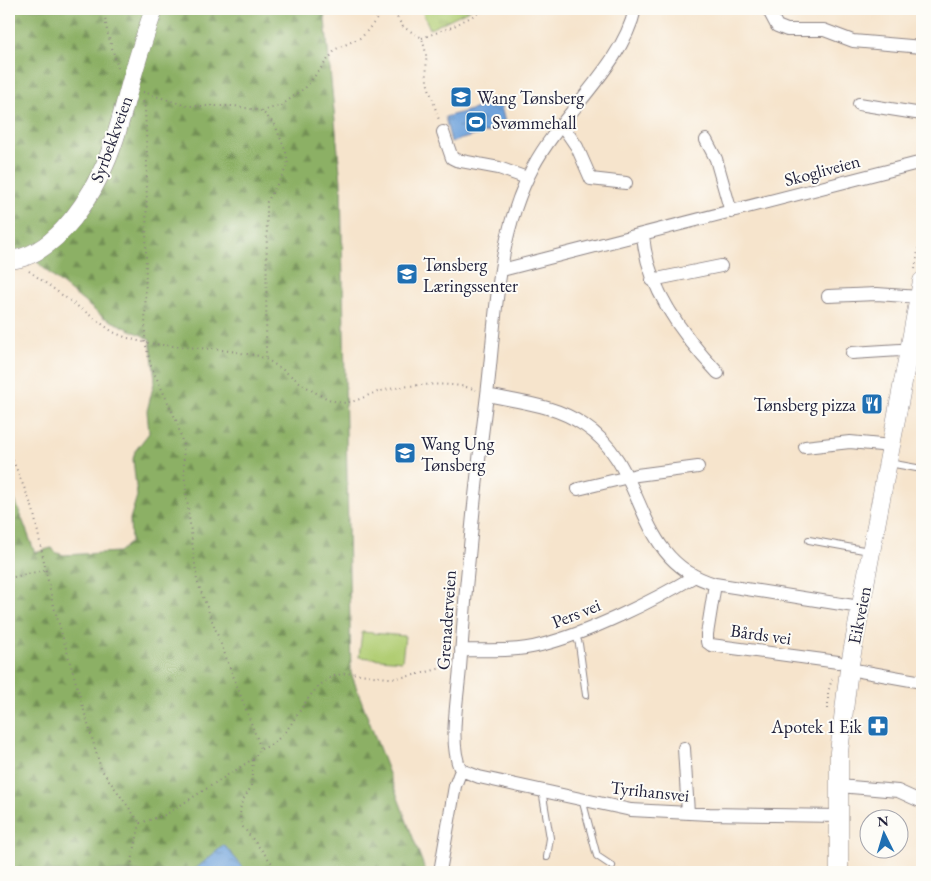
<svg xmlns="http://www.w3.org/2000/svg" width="931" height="881" font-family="'EB Garamond',serif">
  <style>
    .grass { fill: #b1cd73; stroke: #6a7857 }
    .forest { fill: url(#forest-firs); stroke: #576950 }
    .park { fill: url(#park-tufts); stroke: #6a7857 }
    .water { fill: url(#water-ripples); stroke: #48628b }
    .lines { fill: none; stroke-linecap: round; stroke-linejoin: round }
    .service-casing { stroke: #8c8384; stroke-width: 8 }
    .minor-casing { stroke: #8c8384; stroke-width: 14 }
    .secondary-casing { stroke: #8c8384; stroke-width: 19 }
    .path { stroke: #8c8384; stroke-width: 2; stroke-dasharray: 1 4; stroke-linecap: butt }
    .service { stroke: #fff; stroke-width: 6 }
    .minor { stroke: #fff; stroke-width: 12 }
    .secondary { stroke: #fff; stroke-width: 18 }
    .labels { text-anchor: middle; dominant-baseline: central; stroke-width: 4; stroke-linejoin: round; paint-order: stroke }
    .poi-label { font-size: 18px; fill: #22223b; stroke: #fdfcf7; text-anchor: start }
    .street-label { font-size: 18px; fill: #22223b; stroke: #fdfcf7 }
  </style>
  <defs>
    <pattern id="forest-firs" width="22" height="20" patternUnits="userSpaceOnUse" patternTransform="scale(1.25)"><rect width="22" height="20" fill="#8cb065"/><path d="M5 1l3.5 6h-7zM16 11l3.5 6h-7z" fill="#728f54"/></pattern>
    <pattern id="park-tufts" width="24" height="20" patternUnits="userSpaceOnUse" patternTransform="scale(1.25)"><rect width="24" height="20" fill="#b1cd73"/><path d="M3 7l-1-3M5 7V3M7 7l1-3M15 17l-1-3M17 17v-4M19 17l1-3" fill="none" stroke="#98b064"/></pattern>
    <pattern id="water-ripples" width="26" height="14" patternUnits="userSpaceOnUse" patternTransform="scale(1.25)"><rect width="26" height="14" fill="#6fa3db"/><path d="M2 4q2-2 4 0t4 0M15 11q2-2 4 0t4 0" fill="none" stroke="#5b84b3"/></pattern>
  </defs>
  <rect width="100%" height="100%" fill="#fdfcf7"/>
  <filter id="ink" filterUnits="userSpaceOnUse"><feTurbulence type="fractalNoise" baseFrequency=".02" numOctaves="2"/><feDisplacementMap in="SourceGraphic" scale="10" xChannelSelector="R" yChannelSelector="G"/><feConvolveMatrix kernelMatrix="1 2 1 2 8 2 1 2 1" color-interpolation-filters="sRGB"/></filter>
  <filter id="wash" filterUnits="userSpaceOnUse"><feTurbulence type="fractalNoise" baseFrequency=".0096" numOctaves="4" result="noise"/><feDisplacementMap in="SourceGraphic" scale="20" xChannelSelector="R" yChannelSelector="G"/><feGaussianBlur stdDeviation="1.12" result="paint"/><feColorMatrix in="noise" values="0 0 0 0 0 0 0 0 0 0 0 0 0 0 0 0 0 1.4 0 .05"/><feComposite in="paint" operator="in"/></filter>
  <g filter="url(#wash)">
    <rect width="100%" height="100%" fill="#f6e4cc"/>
    <path class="grass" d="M362 632 405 636 402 661 359 657Z"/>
    <path class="forest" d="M9 9H324L341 182 351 673 426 872H9V484L35 553 51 548 57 553 64 555 119 552 131 542 130 519 137 496 133 459 135 451 149 433 147 411 155 379 150 339 103 317 53 277 24 249 15 251 9 250Z"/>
    <path class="park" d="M421 9H471L430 29Z"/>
    <path class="water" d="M500 102 506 127 451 142 445 117Z
      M224 845 247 872H192Z"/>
  </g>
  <g filter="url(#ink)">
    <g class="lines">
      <g class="service-casing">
        <path id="service" d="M889 463 922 469
          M809 540 869 551
          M575 633 579 644 586 695
          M542 790 550 838 547 857
          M582 799 597 856 612 866"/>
      </g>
      <g class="minor-casing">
        <path id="minor" d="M768 9 777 26 787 30H824L853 41 922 47
          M859 104 922 114
          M562 125 577 147 591 179 626 183
          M443 132 452 158 456 160 499 168 527 178
          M706 140 716 159 731 212
          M643 234C646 287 683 336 718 373
          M502 270 922 162
          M652 280 721 266
          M828 296 877 294 919 297
          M852 353 900 350 909 352
          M487 395C496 319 496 236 533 167 560 115 623 65 635 9
          M805 447 850 442 891 446
          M578 489 637 475 698 467
          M715 584 707 634V642L711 645 838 662
          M461 650C488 650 515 652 541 645 589 633 653 601 695 576
          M849 669 922 682
          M684 748 688 813
          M839 786 898 791 920 801
          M840 816 709 814 631 810 479 777 461 770C448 746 458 696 460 668 466 577 475 486 487 395 520 402 555 405 584 425 650 468 631 560 715 584L860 607
          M441 866 455 786 461 770"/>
      </g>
      <g class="secondary-casing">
        <path id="secondary" d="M9 260C50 257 83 210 100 175 114 148 121 118 129 89 136 62 145 35 154 9
          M839 872V752L849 669 922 281"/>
      </g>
      <path class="path" d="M104 9 107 31 118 68
        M392 9 403 27 422 38 426 53 427 82 439 120
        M422 38 452 27 486 9
        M143 92 187 106H235L262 111 275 125 286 152 288 165 267 202 266 361
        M262 111 282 105 306 87 336 49 362 37 385 9
        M915 269 922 227
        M29 271 113 332C150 350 196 345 236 352 243 354 252 354 259 356 285 367 309 395 338 402 351 405 363 397 374 393 399 385 452 380 476 390
        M9 451 33 509 52 600 101 769 140 823
        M9 578 45 570
        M828 709V692L832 679
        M261 749C295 738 300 693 332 677 351 668 376 679 396 678 414 676 431 671 448 666
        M253 760 251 787 241 804 240 817 243 827 279 872
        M140 823 165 815 253 759 261 749 197 581 185 483 183 445 177 422 151 366 145 342 147 158 145 108 142 98
        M128 872 131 866 140 823"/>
      <use href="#service" class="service"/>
      <use href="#minor" class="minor"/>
      <use href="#secondary" class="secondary"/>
    </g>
  </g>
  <defs>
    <g id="school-square" transform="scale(1.125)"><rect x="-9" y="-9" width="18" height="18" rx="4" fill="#1f6fb2" stroke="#fdfcf7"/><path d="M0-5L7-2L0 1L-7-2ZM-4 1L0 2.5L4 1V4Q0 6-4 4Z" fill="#fff"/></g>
    <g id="stadium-square" transform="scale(1.125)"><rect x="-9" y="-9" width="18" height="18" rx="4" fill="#1f6fb2" stroke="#fdfcf7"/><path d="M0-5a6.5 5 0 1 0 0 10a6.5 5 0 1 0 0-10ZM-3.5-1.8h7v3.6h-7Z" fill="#fff"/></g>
    <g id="restaurant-square" transform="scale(1.125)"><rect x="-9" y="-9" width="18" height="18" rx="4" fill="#1f6fb2" stroke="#fdfcf7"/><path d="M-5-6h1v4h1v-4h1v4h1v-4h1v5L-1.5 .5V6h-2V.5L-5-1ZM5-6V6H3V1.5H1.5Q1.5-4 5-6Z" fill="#fff"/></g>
    <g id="pharmacy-square" transform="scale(1.125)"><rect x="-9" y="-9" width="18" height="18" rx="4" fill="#1f6fb2" stroke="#fdfcf7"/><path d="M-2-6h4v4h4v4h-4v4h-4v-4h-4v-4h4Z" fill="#fff"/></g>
  </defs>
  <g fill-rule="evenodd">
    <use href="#school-square" x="461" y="97"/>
    <use href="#stadium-square" x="476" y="122"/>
    <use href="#school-square" x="407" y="274"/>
    <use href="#restaurant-square" x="872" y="404"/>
    <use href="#school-square" x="405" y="453"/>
    <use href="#pharmacy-square" x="878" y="726"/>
  </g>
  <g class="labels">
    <g class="poi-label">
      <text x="477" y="97">Wang Tønsberg</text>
      <text x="492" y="122">Svømmehall</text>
      <text x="423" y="264">Tønsberg<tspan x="423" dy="21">Læringssenter</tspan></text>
      <text x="856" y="404" text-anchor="end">Tønsberg pizza</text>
      <text x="421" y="443">Wang Ung<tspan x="421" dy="21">Tønsberg</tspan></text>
      <text x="862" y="726" text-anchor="end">Apotek 1 Eik</text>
    </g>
    <g class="street-label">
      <text transform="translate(111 139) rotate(-70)">Syrbekkveien</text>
      <text transform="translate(822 170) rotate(-15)">Skogliveien</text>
      <text transform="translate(576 613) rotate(-22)">Pers vei</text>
      <text transform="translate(859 615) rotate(-79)">Eikveien</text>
      <text transform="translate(446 620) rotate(-86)">Grenaderveien</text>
      <text transform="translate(761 634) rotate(8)">Bårds vei</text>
      <text transform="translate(650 791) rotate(6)">Tyrihansvei</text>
    </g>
  </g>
  <rect width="931" height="881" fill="none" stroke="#fdfcf7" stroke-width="30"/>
  <g transform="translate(884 834) rotate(355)"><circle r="24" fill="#fdfcf7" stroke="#a5a5ac"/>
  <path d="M0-4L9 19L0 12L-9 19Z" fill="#1f6fb2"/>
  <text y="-8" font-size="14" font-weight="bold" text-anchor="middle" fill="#22223b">N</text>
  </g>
</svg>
